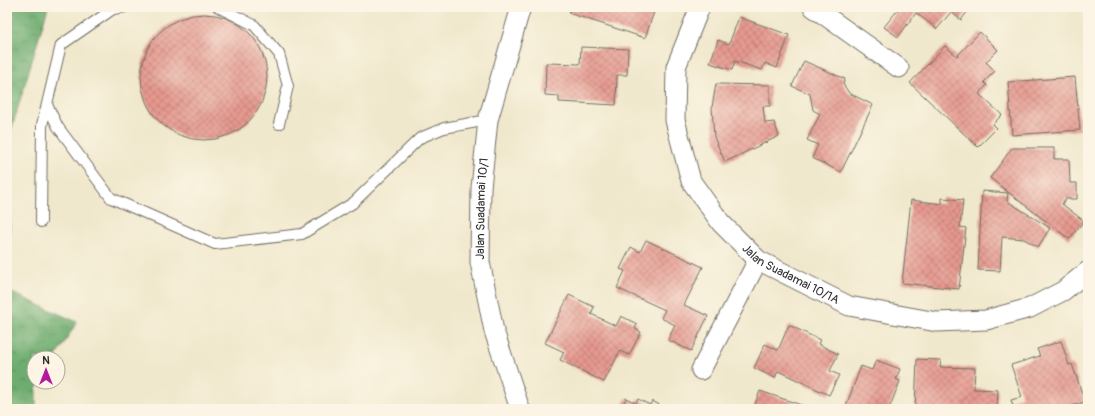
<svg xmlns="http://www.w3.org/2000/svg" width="1095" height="416" font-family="Pangolin,sans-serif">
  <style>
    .forest { fill: url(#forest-crowns); stroke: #4c6c4d }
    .building { fill: url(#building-cross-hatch) }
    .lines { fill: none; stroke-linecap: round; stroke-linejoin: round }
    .service-casing { stroke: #706d63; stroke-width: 12 }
    .minor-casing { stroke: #706d63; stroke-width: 21 }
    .service { stroke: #fff; stroke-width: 10 }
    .minor { stroke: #fff; stroke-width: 19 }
    .labels { text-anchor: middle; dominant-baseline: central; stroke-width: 3.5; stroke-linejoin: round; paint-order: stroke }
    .street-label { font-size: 12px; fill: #2b2b2b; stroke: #fcf5e5 }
  </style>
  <defs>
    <pattern id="forest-crowns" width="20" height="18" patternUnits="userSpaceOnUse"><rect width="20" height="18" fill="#6ead6f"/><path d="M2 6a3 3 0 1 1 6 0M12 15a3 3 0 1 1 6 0" fill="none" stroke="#5b8d5b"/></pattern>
    <pattern id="building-cross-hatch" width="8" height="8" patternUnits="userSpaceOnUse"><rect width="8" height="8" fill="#e6998f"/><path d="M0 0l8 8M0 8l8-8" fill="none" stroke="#bb7d75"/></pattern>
  </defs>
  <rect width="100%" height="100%" fill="#fcf5e5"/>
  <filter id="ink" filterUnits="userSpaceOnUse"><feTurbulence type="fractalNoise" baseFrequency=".025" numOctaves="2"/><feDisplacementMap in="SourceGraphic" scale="8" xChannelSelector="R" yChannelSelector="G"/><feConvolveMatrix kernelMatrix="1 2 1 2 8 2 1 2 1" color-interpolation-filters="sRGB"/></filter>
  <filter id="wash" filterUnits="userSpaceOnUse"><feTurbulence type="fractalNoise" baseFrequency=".012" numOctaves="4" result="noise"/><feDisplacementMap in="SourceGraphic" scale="16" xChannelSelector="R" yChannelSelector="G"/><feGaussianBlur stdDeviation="0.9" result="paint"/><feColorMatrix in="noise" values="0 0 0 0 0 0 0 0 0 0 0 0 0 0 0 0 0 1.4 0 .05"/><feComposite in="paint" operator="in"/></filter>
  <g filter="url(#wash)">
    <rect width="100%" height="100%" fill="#f0e8cc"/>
    <path class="forest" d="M7 7H48L10 134V292L77 322 55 358H34V382H41L36 389V409H7Z"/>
    <g id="blocks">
      <path class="building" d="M571 7H651L650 11 654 12 645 38 569 13Z
        M900 7H971L961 20 951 12 937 29 916 13 898 37 884 27Z
        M141 77a63 63 0 1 1 126 0a63 63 0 1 1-126 0Z
        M739 17 789 35 777 68 765 63 762 70 735 61 732 70 710 63 718 40 729 44Z
        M980 32 998 50 986 62 995 71 984 82 987 85 979 94 1002 115 993 124 997 128 978 147 910 83 945 46 957 56Z
        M581 47 628 49 627 75H617L616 105 559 102V96L545 95 546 63 580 64Z
        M804 61 845 79 843 84 849 93 873 105 841 172 812 158 818 145 807 140 820 114 813 110 810 94 792 86Z
        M1075 77 1080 130 1012 135 1008 82Z
        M716 84 770 85V106H763L765 123 774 122 779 136 725 162 714 137 712 107Z
        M1012 148H1054V159H1069L1070 183H1077V199H1065L1062 204 1084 221 1069 239 990 178Z
        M982 191 1008 193 1007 201 1050 228 1038 247 1024 239 1002 237 1000 271 978 270Z
        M942 198 963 200 960 227 966 228 959 289 902 283 911 200 942 204Z
        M646 240 703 267 684 305 708 316 691 351 668 340 675 325 661 318 665 310 617 288 625 271 620 269 631 247 640 252Z
        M569 295 594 307 591 314 616 326 621 316 637 324 635 329 641 332 629 355 620 351 604 382 560 360 564 352 545 343Z
        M789 325 820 340 818 344 838 354 830 371 839 375 829 395 778 371 775 378 754 368 765 344 778 350Z
        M1061 341 1069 365 1072 364 1085 402 1065 408 1066 409H1014L1011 400 1022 397 1011 365 1040 356 1037 349Z
        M917 359 941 360 940 367 975 368 974 389 998 390 997 408 915 409Z
        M876 360 900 369 896 379 900 381 889 409H845L861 366 872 370Z
        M760 391 813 409H753Z
        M626 398 636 403 638 399 650 405 652 401 668 409H621Z"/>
    </g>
  </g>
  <g filter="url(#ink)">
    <use href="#blocks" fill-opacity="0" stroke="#706d63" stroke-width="1"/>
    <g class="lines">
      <g class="service-casing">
        <path id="service" d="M218 7 254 25 279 54 288 86 279 124
          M47 105 58 127 111 198 215 244 302 234 353 203 420 138 444 128 488 120
          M41 222 42 125 61 45 113 9 125 7"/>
      </g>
      <g class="minor-casing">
        <g id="minor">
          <path id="s1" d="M700 7 676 67 675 120 691 181 721 223 758 260 849 306 937 322 986 320 1030 308 1063 291 1088 271"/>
          <path d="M813 7 899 68"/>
          <path d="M701 370 758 260"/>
          <path id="s2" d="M520 409 494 331 480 262 481 188 488 120 521 7"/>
        </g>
      </g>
      <use href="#service" class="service"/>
      <use href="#minor" class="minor"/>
    </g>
  </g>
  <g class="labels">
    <g class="street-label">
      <text stroke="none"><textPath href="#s2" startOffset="206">Jalan Suadamai 10/1</textPath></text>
      <text stroke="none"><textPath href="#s1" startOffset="320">Jalan Suadamai 10/1A</textPath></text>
    </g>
  </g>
  <rect width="1095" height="416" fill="none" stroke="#fcf5e5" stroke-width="24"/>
  <g transform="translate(46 370)"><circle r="19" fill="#fcf5e5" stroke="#a8a49b"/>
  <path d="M0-3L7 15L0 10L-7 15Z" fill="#b5179e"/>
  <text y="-6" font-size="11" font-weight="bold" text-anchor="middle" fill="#2b2b2b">N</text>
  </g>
</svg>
